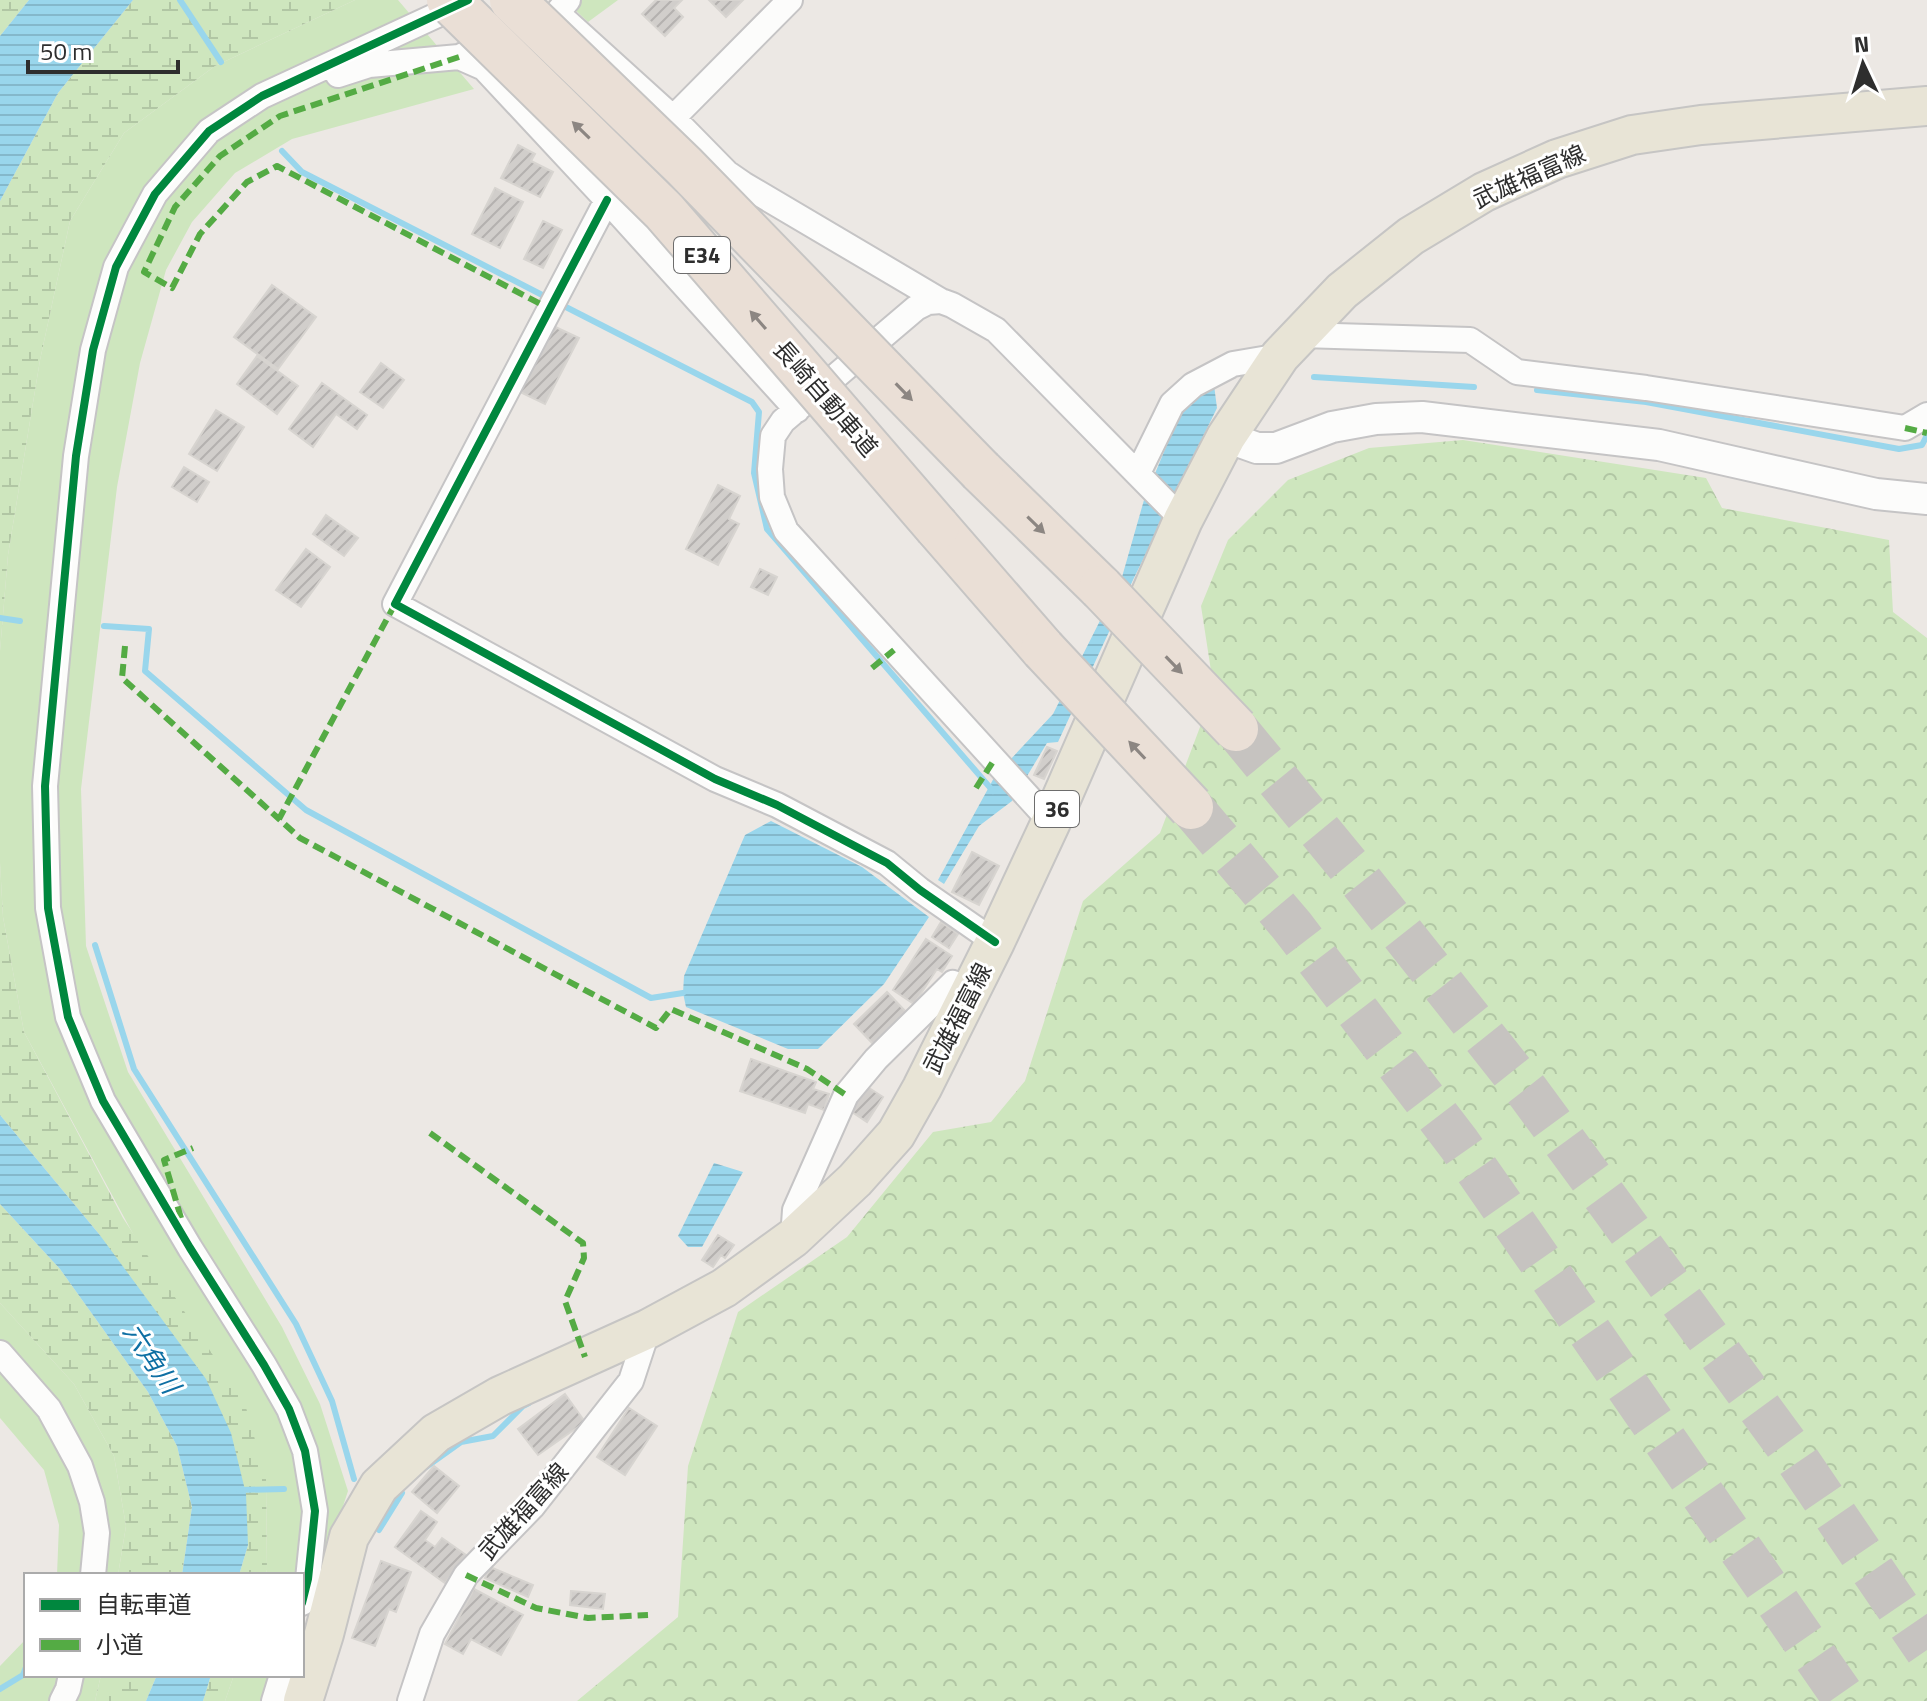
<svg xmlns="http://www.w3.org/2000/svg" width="1927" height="1701" font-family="'Titillium Web','Noto Sans JP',sans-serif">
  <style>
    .grass { fill: #cee6be }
    .forest { fill: url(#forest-crowns) }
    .wetland { fill: url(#wetland-marsh) }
    .water { fill: url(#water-rules) }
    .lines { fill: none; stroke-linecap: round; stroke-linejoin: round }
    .stream { stroke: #99d6ec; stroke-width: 6 }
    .building { fill: url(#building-hatch); stroke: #d7d4d0; stroke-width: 2 }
    .motorway-tunnel { stroke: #c6c3c0; stroke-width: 44; stroke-dasharray: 44 22; stroke-linecap: butt }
    .minor-casing { stroke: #c5c4c5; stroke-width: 28 }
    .tertiary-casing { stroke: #c5c4c5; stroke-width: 34 }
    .primary-casing { stroke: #c6c5c4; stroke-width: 42 }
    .motorway-casing { stroke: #c6c5c4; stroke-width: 48 }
    .minor { stroke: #fcfcfb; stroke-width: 24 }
    .tertiary { stroke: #fcfcfb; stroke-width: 30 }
    .primary { stroke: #e8e4d6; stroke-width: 38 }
    .motorway { stroke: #eadfd6; stroke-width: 44 }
    .motorway-bridge-casing { stroke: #c6c5c4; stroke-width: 48; stroke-linecap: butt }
    .motorway-bridge { stroke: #eadfd6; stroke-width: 44 }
    .quiet { stroke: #54ab44; stroke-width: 6; stroke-dasharray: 12 6; stroke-linecap: butt }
    .cycleway-casing { stroke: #fff; stroke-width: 13 }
    .cycleway { stroke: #00873e; stroke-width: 8 }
    .oneway { fill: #8c8682 }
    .labels { text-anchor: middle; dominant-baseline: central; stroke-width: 6; stroke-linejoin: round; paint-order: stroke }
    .shield { fill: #fff; stroke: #6d6d6d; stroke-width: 2 }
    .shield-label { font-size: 22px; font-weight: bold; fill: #2e2e2e }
    .street-label { font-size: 24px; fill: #2e2e2e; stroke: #fff }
    .water-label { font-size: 26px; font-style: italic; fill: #0d6fa3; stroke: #fff }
  </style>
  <defs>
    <pattern id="forest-crowns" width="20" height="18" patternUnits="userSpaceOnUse" patternTransform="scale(2)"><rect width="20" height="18" fill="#cee6be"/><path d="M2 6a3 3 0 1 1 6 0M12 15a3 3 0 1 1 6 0" fill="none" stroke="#b1c6a4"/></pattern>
    <pattern id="wetland-marsh" width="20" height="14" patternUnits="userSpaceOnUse" patternTransform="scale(2)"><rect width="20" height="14" fill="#cee6be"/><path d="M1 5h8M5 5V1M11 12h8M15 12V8" fill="none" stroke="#b1c6a4"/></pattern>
    <pattern id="water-rules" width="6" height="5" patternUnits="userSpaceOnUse" patternTransform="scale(2)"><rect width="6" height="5" fill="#99d6ec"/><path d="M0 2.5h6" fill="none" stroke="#84b8cb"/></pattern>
    <pattern id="building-hatch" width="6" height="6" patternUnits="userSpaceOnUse" patternTransform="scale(2)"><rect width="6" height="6" fill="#d1cecb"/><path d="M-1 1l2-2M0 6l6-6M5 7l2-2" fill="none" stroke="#b4b1af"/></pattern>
  </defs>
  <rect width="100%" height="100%" fill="#ece8e4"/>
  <path class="grass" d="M355 0H398L474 89 292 139 235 173 192 222 166 270 140 363 117 487 81 789 86 946 128 1072 282 1327 320 1404 348 1491 317 1585 302 1575H265L267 1570 266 1480 24 1032 3 917 0 863V651L8 555 40 360 70 221 124 133 215 66Z
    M579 0H618L588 22 572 7Z
    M0 1303 74 1384 114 1456 126 1526 118 1575H57L59 1525 44 1470 0 1418Z
    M26 1639V1675H101L95 1701H0V1666Z
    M234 1675H273L264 1701H225Z"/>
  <path class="forest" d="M1463 440 1706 478 1722 508 1889 540 1893 612 1927 638V1701H577L678 1617 688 1466 738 1312 847 1237 933 1132 991 1122 1025 1081 1083 901 1160 833 1214 690 1201 606 1228 540 1288 480 1369 448Z"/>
  <path class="wetland" d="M0 0H29L0 36Z
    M133 0H355L215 66 124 133 70 221 40 360 8 555 0 651V201L58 93Z
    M0 863 3 917 24 1032 123 1218 245 1404 266 1479 267 1570 265 1575H239L248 1545 99 1234 0 1115Z
    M0 1204 60 1269 148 1392 177 1446 192 1507 182 1575H118L126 1526 114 1456 74 1384 0 1303Z
    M101 1675H157L146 1701H95Z
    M211 1675H234L225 1701H203Z"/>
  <path class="water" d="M29 0H133L58 93 0 201V36Z
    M1214 385 1217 408 1133 580 1058 742 1047 743 1012 801 979 826 944 884 938 880 995 776 1053 714 1122 577 1144 500 1178 418 1196 394Z
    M771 821 862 867 929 917 884 984 818 1049H788L686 1007 683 993 684 976 745 835Z
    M0 1115 99 1234 206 1379 231 1433 246 1494 248 1545 239 1575H182L192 1507 177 1446 148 1392 60 1269 0 1204Z
    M714 1163 743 1172 702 1247H688L678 1236Z
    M157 1675H211L203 1701H146Z"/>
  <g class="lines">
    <path class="stream" d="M180 0 221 62
      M282 151 302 172 550 299
      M560 304 752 402 759 412 754 473 767 529 993 791
      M1314 377 1474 387
      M1537 390 1646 402 1899 449 1922 445 1927 435
      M0 618 20 621
      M104 626 149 629 145 671 306 810 651 998 683 993
      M95 945 134 1069 296 1324 332 1401 354 1479
      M426 1467 461 1442 493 1436 523 1406 529 1403
      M239 1490 284 1489
      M379 1530 402 1493
      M0 1689 23 1675 26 1667"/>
  </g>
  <path class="building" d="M656 0H682L674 8 683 17 665 36 642 14Z
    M709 0H743L726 17Z
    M518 145 535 154 531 161 553 172 540 197 501 178Z
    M495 188 523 202 500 248 472 234Z
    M543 221 562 230 543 268 524 259Z
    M272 285 316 317 278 369 234 337Z
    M549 324 579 338 545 404 516 390Z
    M257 356 298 386 277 414 237 384Z
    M381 363 404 380 383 408 360 392Z
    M322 383 367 415 357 429 336 414 313 447 289 429Z
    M216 410 244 427 217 471 189 454Z
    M184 467 209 482 197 502 172 487Z
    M718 485 740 496 729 519 739 524 718 565 686 549Z
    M326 515 358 538 344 556 313 534Z
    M306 549 330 567 301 607 276 590Z
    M760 569 777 577 768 595 751 587Z
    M1047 747 1057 751 1044 779 1034 775Z
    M972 852 999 866 979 905 952 892Z
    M941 922 958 934 949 948 932 937Z
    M926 939 952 956 942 972 937 969 914 1004 893 990Z
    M887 992 908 1014 875 1046 854 1024Z
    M751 1059 816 1082 813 1089 829 1094 824 1110 808 1104 805 1113 740 1091Z
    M866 1086 883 1097 867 1122 849 1110Z
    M718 1235 734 1245 725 1258 721 1255 713 1267 702 1260Z
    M565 1394 585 1422 538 1455 518 1429Z
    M629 1408 657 1426 625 1475 597 1457Z
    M434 1466 459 1486 437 1513 412 1492Z
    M421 1511 437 1522 425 1540 435 1547 442 1538 466 1555 445 1583 395 1547Z
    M381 1561 411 1572 396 1612 389 1609 375 1646 352 1638Z
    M490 1567 533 1585 528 1597 485 1578Z
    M474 1589 523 1615 501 1655 471 1639 463 1654 445 1644Z
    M571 1591 605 1594 603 1609 570 1605Z"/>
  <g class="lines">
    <path class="motorway-tunnel" d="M1236 729 1352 870 1528 1092 1794 1455 1927 1650
      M1191 807 1292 926 1459 1144 1846 1701"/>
    <g class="minor-casing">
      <path id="minor" d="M790 0 673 118 727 173 743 184 941 301 952 305 996 330 1183 520
        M557 13 673 118
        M529 26 557 13 568 0
        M459 57 484 68 607 200 797 410
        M338 75 369 65 459 57 474 50
        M607 200 395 604 715 779 777 805 887 863 920 890 995 942
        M941 301 928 302 916 308 783 421 773 436 770 469 772 497 786 531 1051 822
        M1301 335 1470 340 1517 372 1646 388 1905 428 1927 415
        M1138 473 1172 404 1193 385 1233 364 1280 356
        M793 1238 795 1210 846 1095 876 1059 953 983 971 990
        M0 1353 49 1409 80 1466 92 1502 97 1533 93 1575
        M302 1603 308 1579 315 1511 305 1451 289 1409 264 1365 190 1248 103 1101 68 1017 48 908 45 786 76 456 93 350 116 267 155 194 209 131 262 96 463 3
        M62 1701 68 1689 71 1675
        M274 1701 282 1675
        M410 1701 432 1634 466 1575 532 1507 631 1381 648 1329"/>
    </g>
    <g class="tertiary-casing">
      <path id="tertiary" d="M1226 437 1257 448H1276L1332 427 1376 419 1422 417 1659 445 1876 494 1927 499"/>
    </g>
    <g class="primary-casing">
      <path id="primary" d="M303 1701 324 1634 349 1537 379 1486 436 1433 500 1396 648 1329 724 1288 793 1238 855 1180 896 1134 922 1088 995 942 1051 822 1183 520 1226 437 1280 356 1342 291 1411 236 1484 192 1557 159 1632 135 1701 125 1927 106"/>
    </g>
    <g class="motorway-casing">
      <path id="motorway" d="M981 471 1101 588
        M937 527 1043 649"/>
    </g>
    <use href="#minor" class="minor"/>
    <use href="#tertiary" class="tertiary"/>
    <use href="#primary" class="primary"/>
    <use href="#motorway" class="motorway"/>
    <g class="motorway-bridge-casing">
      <path id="motorway-bridge" d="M449 0 664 211 937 527
        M512 0 684 166 981 471
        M1101 588 1236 729
        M1043 649 1191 807"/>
    </g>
    <use href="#motorway-bridge" class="motorway-bridge"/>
    <path class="quiet" d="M459 57 280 116 220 156 175 207 144 272 172 288 200 234 247 182 277 166 550 309
      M1905 428 1927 433
      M395 604 279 819 300 838 656 1028 671 1009 807 1069 846 1095
      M125 646 122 678 279 819
      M872 668 894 650
      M976 788 994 760
      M430 1133 583 1243 584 1258 565 1301 585 1357
      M181 1218 164 1160 193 1148
      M466 1575 536 1608 588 1618 648 1615"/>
    <g class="cycleway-casing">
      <path id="cycleway" d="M607 200 395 604 715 779 777 805 887 863 920 890 995 942
        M302 1603 308 1579 315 1511 305 1451 289 1409 264 1365 190 1248 103 1101 68 1017 48 908 45 786 76 456 93 350 116 267 155 194 209 131 262 96 468 0"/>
    </g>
    <use href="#cycleway" class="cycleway"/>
  </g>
  <defs><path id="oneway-solid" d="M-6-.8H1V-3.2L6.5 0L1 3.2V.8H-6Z" transform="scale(2)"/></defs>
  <g class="oneway">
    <use href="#oneway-solid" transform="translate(581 130) rotate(-136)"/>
    <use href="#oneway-solid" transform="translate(758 320) rotate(-131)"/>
    <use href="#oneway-solid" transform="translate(904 392) rotate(46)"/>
    <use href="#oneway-solid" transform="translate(1036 525) rotate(44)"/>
    <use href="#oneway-solid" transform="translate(1174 665) rotate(46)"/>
    <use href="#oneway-solid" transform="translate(1137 750) rotate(-133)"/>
  </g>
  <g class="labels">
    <g class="shield">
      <rect x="674" y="237" width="56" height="36" rx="6"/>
      <rect x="1035" y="791" width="44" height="36" rx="6"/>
    </g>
    <g class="shield-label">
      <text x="702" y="255">E34</text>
      <text x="1057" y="809">36</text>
    </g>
    <g class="street-label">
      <text transform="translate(1529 176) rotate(-24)">武雄福富線</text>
      <text transform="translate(826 398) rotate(49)">長崎自動車道</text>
      <text transform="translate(957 1018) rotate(-63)">武雄福富線</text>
      <text transform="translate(523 1511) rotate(-48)">武雄福富線</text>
    </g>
    <g class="water-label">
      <text transform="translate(152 1358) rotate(56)">六角川</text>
    </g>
  </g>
  <rect x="24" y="1573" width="280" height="104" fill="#ffffff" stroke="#ababab" stroke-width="2"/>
  <rect x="40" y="1599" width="40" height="12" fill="#00873e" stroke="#ababab" stroke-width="2"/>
  <text x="96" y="1613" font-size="24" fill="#2e2e2e">自転車道</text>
  <rect x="40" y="1639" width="40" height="12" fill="#54ab44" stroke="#ababab" stroke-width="2"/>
  <text x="96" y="1653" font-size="24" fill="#2e2e2e">小道</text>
  <g transform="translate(1863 64) rotate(356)" stroke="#ffffff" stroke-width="6" paint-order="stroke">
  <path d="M0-6L14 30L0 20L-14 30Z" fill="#2e2e2e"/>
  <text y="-12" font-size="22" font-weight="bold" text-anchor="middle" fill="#2e2e2e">N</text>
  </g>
  <path d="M28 60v12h150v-12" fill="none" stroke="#2e2e2e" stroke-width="4"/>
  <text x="40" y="60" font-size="24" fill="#2e2e2e" stroke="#ffffff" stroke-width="6" paint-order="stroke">50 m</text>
</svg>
